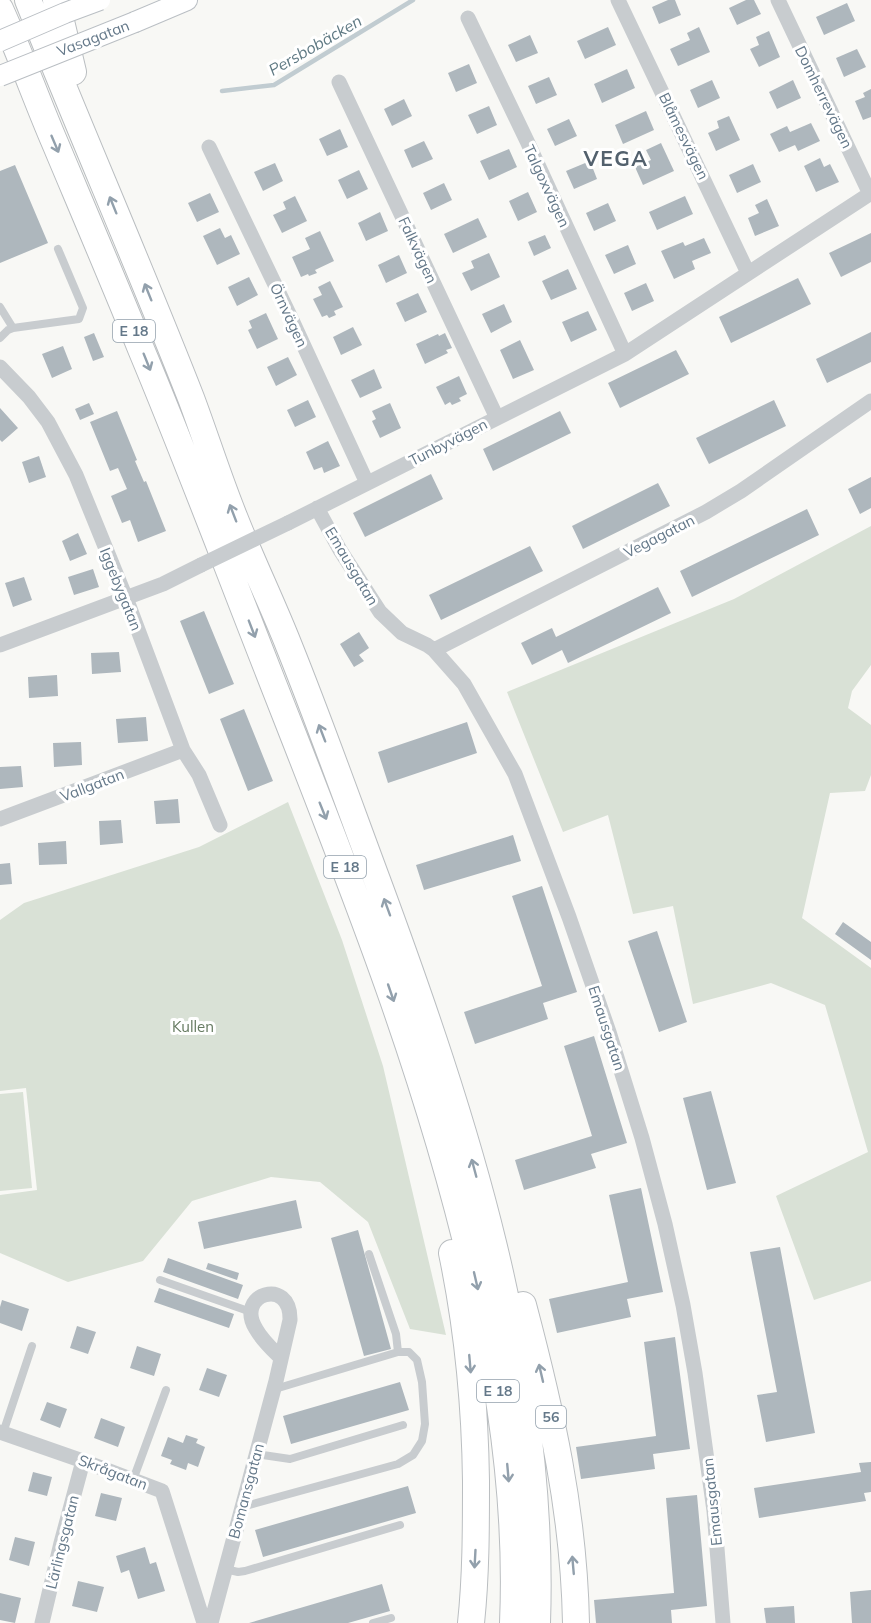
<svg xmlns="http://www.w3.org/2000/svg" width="871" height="1623" font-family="Mulish,sans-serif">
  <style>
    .green { fill: #d9e1d6 }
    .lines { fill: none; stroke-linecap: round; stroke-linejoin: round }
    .stream { stroke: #c1ccd1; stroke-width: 4.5 }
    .building { fill: #aeb7bd }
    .secondary-casing { stroke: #babfc4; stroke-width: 22 }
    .highway-casing { stroke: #babec1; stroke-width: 28 }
    .lane { stroke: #c8cccf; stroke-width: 8 }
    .street { stroke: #c8cccf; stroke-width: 15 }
    .secondary { stroke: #fff; stroke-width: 20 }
    .highway { stroke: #fff; stroke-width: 26 }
    .secondary-bridge-casing { stroke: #babfc4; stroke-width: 22; stroke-linecap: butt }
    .street-bridge { stroke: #c8cccf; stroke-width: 15 }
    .secondary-bridge { stroke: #fff; stroke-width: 20 }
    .oneway { stroke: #92a0ac }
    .labels { text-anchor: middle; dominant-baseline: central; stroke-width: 6; stroke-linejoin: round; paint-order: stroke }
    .shield { fill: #fff; stroke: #92a0ac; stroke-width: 1.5 }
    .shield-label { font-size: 14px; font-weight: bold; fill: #647889 }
    .street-label { font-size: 15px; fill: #647889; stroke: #fff }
    .park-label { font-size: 15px; fill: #657a60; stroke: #fff }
    .water-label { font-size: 16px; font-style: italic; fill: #607a84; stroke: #fff }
    .district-label { font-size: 21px; font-weight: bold; letter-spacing: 1.5px; fill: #53616d; stroke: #fff }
  </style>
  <rect width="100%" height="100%" fill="#f8f8f5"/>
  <path class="green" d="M871 526V665L852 691 848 708 871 725V775L865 791 830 793 802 918 871 968V1281L814 1300 776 1196 868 1152 825 1005 771 983 693 1004 673 906 633 914 608 815 563 832 507 692 734 599Z
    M288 802 342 940 383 1066 446 1335 410 1329 368 1222 320 1182 271 1177 192 1201 143 1261 68 1282 0 1253V1195L37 1190 26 1088 0 1091V920L24 903 199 847Z
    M23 1092 32 1188 0 1191V1094Z"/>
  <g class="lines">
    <path class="stream" d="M222 91 274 85 413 0"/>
  </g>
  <path class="building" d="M668 0H675L681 15 659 24 652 7Z
    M746 0H754L761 14 737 25 729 8Z
    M847 3 855 21 824 35 816 17Z
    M608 27 616 45 585 59 577 41Z
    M699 27 710 52 678 66 670 49 690 40 687 33Z
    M769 31 780 57 759 67 750 49 759 45 756 37Z
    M530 35 538 53 516 62 508 45Z
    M857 49 866 67 844 77 836 58Z
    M469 64 477 83 456 92 448 73Z
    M627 69 635 88 602 103 594 84Z
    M549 77 557 95 536 104 528 86Z
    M712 80 720 98 698 108 690 90Z
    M793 80 801 98 777 109 769 92Z
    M871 89V117L863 120 855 101 865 97 863 93Z
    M404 99 412 116 392 126 384 109Z
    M489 106 497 125 477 134 468 115Z
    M646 111 654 130 623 144 615 125Z
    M729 116 740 140 716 151 708 133 719 128 717 121Z
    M569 119 577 136 555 146 547 129Z
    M811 123 820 141 798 151 795 145 779 152 770 134 787 126 790 132Z
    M340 129 348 147 327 156 319 139Z
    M424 141 433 159 412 168 404 150Z
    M661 143 674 171 643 185 635 167 651 160 646 150Z
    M509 149 517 167 489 180 480 161Z
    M820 158 824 167 830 164 839 182 816 192 804 166Z
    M590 161 597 179 574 189 566 171Z
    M275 163 283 181 263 191 254 172Z
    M753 164 761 182 737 193 729 175Z
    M15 165 48 243 0 263V171Z
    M359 170 368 189 347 199 338 180Z
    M444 183 452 200 431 210 423 193Z
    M528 192 537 212 518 221 509 201Z
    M210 193 219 212 197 222 188 203Z
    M295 196 307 221 282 233 273 215 286 209 283 202Z
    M685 196 693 214 657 230 649 212Z
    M767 199 779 226 755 236 748 218 759 213 755 205Z
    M608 203 616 221 594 231 586 213Z
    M380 212 388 231 366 241 358 223Z
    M478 218 487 237 453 253 444 234Z
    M220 228 225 238 231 235 240 254 217 265 203 236Z
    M320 231 334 261 315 270 317 273 309 276 308 274 301 277 292 257 310 249 305 238Z
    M871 233V262L841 277 829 253Z
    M545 235 551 248 534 256 528 242Z
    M704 238 711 253 692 261 695 269 674 279 661 251 683 242 685 246Z
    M628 245 636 264 614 274 605 255Z
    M489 253 500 277 471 291 462 273 474 268 471 261Z
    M399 255 407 273 386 283 378 265Z
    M568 269 577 289 551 300 542 281Z
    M249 277 258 295 237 306 228 287Z
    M798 278 811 304 731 343 719 317Z
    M330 281 343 307 334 311 336 315 329 318 327 315 322 317 313 299 322 295 318 287Z
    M646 283 654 301 632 311 624 293Z
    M418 293 427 312 405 322 396 303Z
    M504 304 512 322 491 333 482 314Z
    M588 311 597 330 571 342 562 322Z
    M266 313 278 339 257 349 248 330 252 328 249 321Z
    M353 327 362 345 341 355 333 337Z
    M871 332V362L827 383 816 359Z
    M94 333 104 357 93 361 84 337Z
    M445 333 452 348 446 350 448 353 425 364 416 344 438 334 439 336Z
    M520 340 534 370 513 379 500 350Z
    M63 346 72 369 52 378 42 354Z
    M676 350 689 374 620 408 608 383Z
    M288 357 297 375 276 386 267 367Z
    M374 369 382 388 360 398 351 380Z
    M459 376 467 394 459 398 461 401 452 405 450 402 445 405 436 387Z
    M308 400 316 417 295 427 287 410Z
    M774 400 786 426 709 464 696 438Z
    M89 403 94 414 80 420 75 409Z
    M390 403 401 428 380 438 372 421 376 419 372 411Z
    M0 408 18 428 2 442 0 440Z
    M117 411 137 460 135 461 144 482 146 481 166 531 138 542 130 520 122 523 111 496 127 489 118 468 110 471 90 422Z
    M560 411 571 433 493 471 483 449Z
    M328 441 340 466 324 473 322 467 314 470 306 452Z
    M39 456 46 477 29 483 22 462Z
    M431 474 443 499 365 537 353 513Z
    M871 477V508L860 514 848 489Z
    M658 483 670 506 583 549 572 526Z
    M807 509 819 535 692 597 680 571Z
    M78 533 87 554 70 561 62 541Z
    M530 546 543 571 441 620 429 595Z
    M93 569 99 587 74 595 68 577Z
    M24 577 32 600 13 607 5 583Z
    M658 587 671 613 568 663 562 650 532 665 521 643 552 628 556 637Z
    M204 611 234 684 209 694 180 621Z
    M359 632 369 648 359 655 364 661 354 667 340 644Z
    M119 652 121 672 92 674 91 653Z
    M57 675 58 696 29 698 28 677Z
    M244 709 273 781 248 791 220 719Z
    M146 717 148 741 118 743 116 719Z
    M467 722 477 753 388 783 378 752Z
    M81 742 82 765 54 767 53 743Z
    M21 766 23 787 0 789V767Z
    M178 799 180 823 156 824 154 801Z
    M121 820 123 843 100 845 99 821Z
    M513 835 521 861 424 890 416 865Z
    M66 841 67 864 39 865 38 843Z
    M10 863 12 884 0 885V864Z
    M542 886 577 992 543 1003 548 1019 475 1044 464 1012 542 986 512 896Z
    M843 922 871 942V960L835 934Z
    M657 931 687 1022 659 1032 628 941Z
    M594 1036 627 1143 591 1154 596 1168 524 1190 515 1160 592 1136 564 1046Z
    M711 1091 736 1183 707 1190 683 1098Z
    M641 1188 663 1292 627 1299 631 1317 557 1333 549 1299 628 1282 609 1195Z
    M296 1200 302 1228 204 1249 198 1222Z
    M358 1230 391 1349 364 1356 331 1238Z
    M780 1247 815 1433 766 1442 757 1395 777 1392 750 1252Z
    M168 1258 243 1285 238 1299 163 1272Z
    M208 1263 239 1273 237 1280 206 1269Z
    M159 1288 234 1314 229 1328 154 1302Z
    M2 1300 29 1309 22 1331 0 1323V1307Z
    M77 1326 96 1332 88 1354 70 1348Z
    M675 1337 690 1449 653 1454 655 1469 581 1479 576 1447 656 1436 644 1342Z
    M137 1346 161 1354 154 1376 130 1368Z
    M207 1368 227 1375 219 1397 199 1390Z
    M400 1382 409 1410 291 1444 283 1416Z
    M47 1402 67 1409 60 1428 40 1420Z
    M101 1418 125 1427 118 1447 94 1438Z
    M186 1435 198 1439 196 1443 205 1447 198 1467 188 1463 186 1470 170 1464 172 1460 161 1456 168 1437 183 1443Z
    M871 1462V1492L864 1493 866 1501 759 1518 754 1488 861 1472 859 1463Z
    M33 1472 52 1477 47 1496 28 1491Z
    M408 1486 416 1513 263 1557 255 1530Z
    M101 1493 122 1498 116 1521 95 1516Z
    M697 1495 707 1606 671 1610 672 1623H596L594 1600 674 1593 666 1498Z
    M15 1537 35 1542 29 1566 9 1560Z
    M145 1547 150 1564 156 1562 165 1591 138 1599 129 1570 121 1573 116 1556Z
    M78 1581 104 1587 97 1612 72 1606Z
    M382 1584 390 1611 348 1623H249Z
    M871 1590V1623H852L850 1592Z
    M0 1593 21 1598 15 1623 0 1620Z
    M794 1606 795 1623H766L764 1608Z"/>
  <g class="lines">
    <g class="secondary-casing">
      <path id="secondary" d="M135 22 187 0"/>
    </g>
    <g class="highway-casing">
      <path id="highway" d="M28 0C81 133 139 265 191 398 206 438 219 480 235 519 252 562 272 603 289 646 320 723 348 802 377 880 465 1118 546 1366 537 1623
        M56 0 73 72
        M0 9C20 53 36 99 55 143 84 212 113 280 141 349 185 454 225 561 267 668 346 870 428 1071 476 1283 502 1394 518 1509 513 1623
        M452 1253C468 1330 475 1402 476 1481 476 1528 476 1576 471 1623
        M523 1305C551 1411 574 1512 576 1623"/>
    </g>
    <path class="lane" d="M0 307 13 328
      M0 338 8 330 13 328 79 319 83 308 58 249
      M369 1254 396 1334 398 1352
      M160 1280 251 1312
      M3 1433 32 1346
      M256 1454 290 1459 403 1425
      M133 1480 166 1390
      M242 1507 398 1464 413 1455 422 1441 425 1424 422 1382 417 1360 409 1352H398L275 1389
      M225 1569 238 1572 245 1571 400 1525
      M373 1623 391 1618"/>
    <path class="street" d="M618 0 748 273
      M778 0 870 194
      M468 18 527 141 625 354
      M339 82 497 418
      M209 147 291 318 367 483
      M0 367 29 397 48 422 76 475 126 598 183 750 199 775 220 825
      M317 508 340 550 380 612 402 633 427 645 434 650 464 684 515 774 569 917 609 1032 642 1138 665 1224 683 1305 695 1373 714 1511 723 1623
      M288 523 625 354 871 193
      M0 645 163 584 201 565
      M434 650 706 512 741 491 871 401
      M0 819 183 750
      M0 1432 83 1461 162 1491 204 1623
      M42 1623 61 1543 83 1461
      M211 1623 276 1381 290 1320C291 1276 234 1294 256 1329 262 1340 272 1349 281 1358"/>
    <use href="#secondary" class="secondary"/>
    <use href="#highway" class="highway"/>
    <g class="secondary-bridge-casing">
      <path id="secondary-bridge" d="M0 41 65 13 100 0
        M0 76 135 22"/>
    </g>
    <path class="street-bridge" d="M201 565 288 523"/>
    <use href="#secondary-bridge" class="secondary-bridge"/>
  </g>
  <defs><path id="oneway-shaft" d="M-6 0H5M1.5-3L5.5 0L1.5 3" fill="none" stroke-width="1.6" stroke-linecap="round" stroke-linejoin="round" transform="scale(1.5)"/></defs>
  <g class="oneway">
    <use href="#oneway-shaft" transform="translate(55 144) rotate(67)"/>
    <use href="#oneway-shaft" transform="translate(113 205) rotate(-112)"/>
    <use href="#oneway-shaft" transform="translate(148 292) rotate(-112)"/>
    <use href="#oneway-shaft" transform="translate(147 362) rotate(68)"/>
    <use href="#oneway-shaft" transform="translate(233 513) rotate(-111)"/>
    <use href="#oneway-shaft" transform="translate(252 629) rotate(69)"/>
    <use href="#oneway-shaft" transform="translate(322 733) rotate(-111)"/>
    <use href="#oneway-shaft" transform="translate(323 811) rotate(68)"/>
    <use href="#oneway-shaft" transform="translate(387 907) rotate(-110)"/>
    <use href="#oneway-shaft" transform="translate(391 993) rotate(71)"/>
    <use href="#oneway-shaft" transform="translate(474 1168) rotate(-105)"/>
    <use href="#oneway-shaft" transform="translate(476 1281) rotate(77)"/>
    <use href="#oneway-shaft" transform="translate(470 1364) rotate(85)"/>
    <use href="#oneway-shaft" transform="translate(541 1373) rotate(-103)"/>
    <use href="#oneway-shaft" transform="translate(508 1473) rotate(85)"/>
    <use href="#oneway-shaft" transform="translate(475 1559) rotate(93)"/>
    <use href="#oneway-shaft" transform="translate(573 1565) rotate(-95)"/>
  </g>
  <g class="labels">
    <g class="shield">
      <rect x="113" y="320" width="42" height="22" rx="4.5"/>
      <rect x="324" y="856" width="42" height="22" rx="4.5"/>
      <rect x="477" y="1380" width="42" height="22" rx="4.5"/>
      <rect x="536" y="1406" width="30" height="22" rx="4.5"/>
    </g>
    <g class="shield-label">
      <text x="134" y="331">E 18</text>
      <text x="345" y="867">E 18</text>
      <text x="498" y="1391">E 18</text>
      <text x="551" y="1417">56</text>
    </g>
    <g class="street-label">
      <text transform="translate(93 38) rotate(-21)">Vasagatan</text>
      <text transform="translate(824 97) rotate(64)">Domherrevägen</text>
      <text transform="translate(684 136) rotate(64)">Blåmesvägen</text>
      <text transform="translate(547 186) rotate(65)">Talgoxvägen</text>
      <text transform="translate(418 250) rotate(65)">Falkvägen</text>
      <text transform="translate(289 315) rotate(65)">Örnvägen</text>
      <text transform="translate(448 442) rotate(-27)">Tunbyvägen</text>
      <text transform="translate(659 536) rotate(-27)">Vegagatan</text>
      <text transform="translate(352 566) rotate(59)">Emausgatan</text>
      <text transform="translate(121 589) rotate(68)">Iggebygatan</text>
      <text transform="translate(92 785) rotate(-21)">Vallgatan</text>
      <text transform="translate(607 1028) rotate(72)">Emausgatan</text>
      <text transform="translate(113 1472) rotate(21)">Skrågatan</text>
      <text transform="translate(246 1491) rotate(-75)">Bomansgatan</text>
      <text transform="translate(712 1502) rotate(-96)">Emausgatan</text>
      <text transform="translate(62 1542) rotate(-76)">Lärlingsgatan</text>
    </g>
    <g class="park-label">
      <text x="193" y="1026">Kullen</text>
    </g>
    <g class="water-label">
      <text transform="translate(315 45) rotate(-30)">Persbobäcken</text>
    </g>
    <g class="district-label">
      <text x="616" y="158">VEGA</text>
    </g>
  </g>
</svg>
